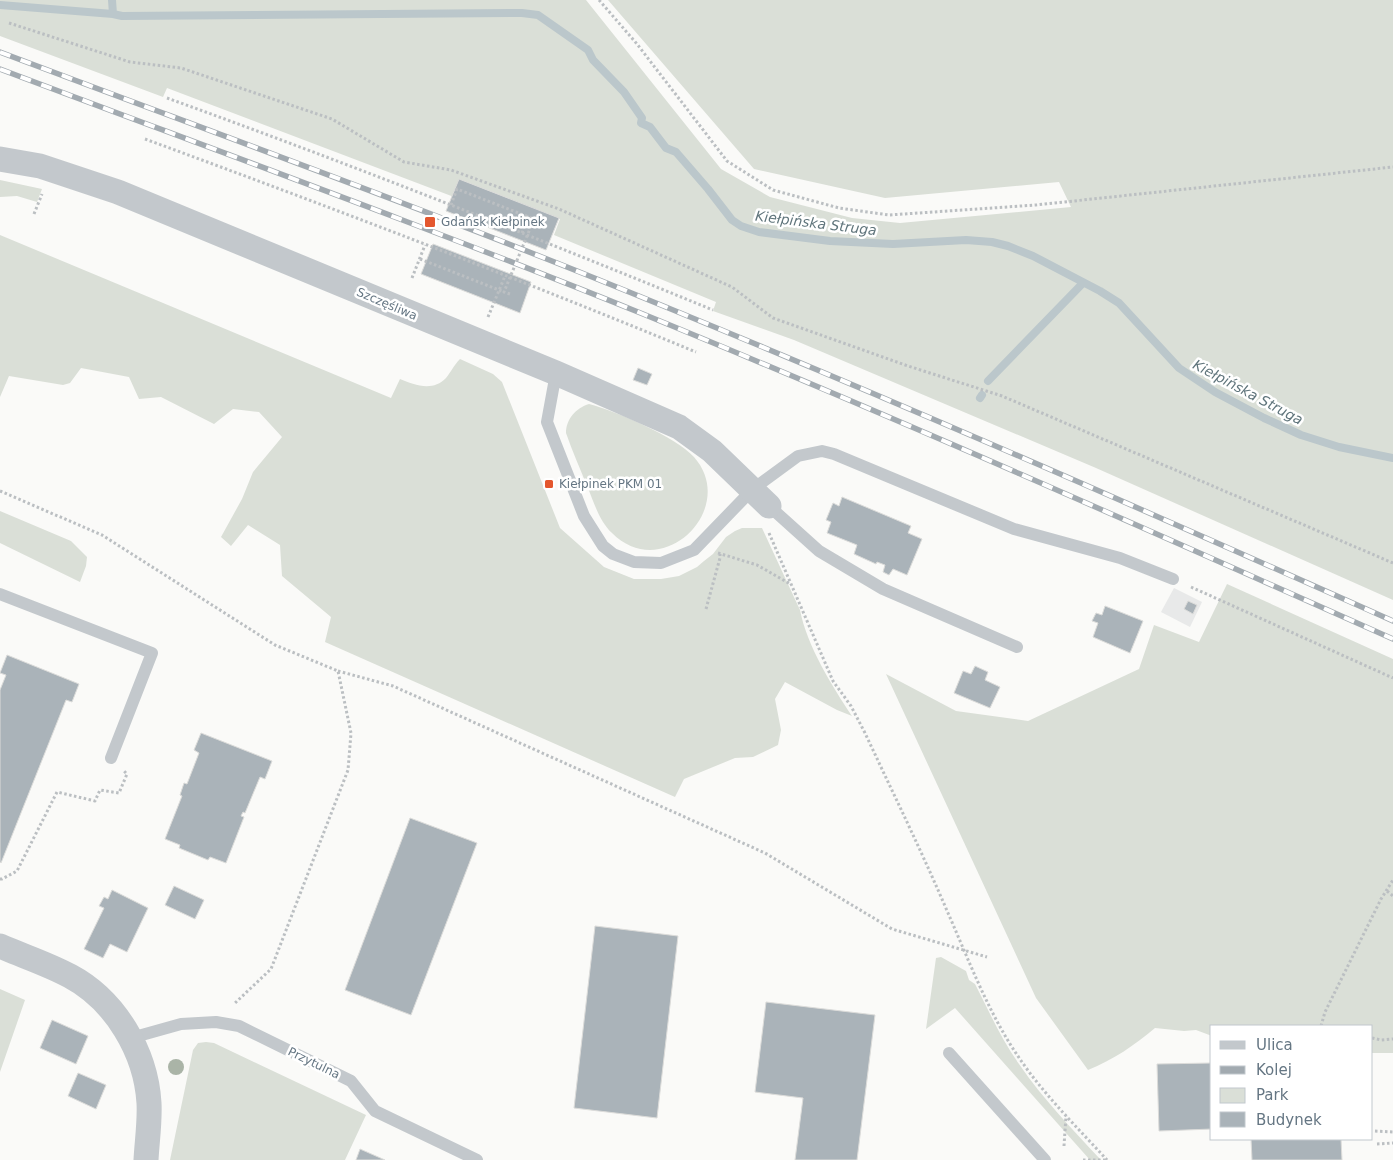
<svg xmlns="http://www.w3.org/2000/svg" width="1393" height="1160" font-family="'DejaVu Sans',sans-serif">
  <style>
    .built { fill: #e8e9e9 }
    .green { fill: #dadfd7 }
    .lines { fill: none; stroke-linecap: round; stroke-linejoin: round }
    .stream { stroke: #bbc7cb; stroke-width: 8 }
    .building { fill: #aab3b9; stroke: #dcdcda }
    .path { stroke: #bbbfc2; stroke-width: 3; stroke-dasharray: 2.5 2.5; stroke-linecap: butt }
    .lane { stroke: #c3c8cc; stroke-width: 12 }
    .street { stroke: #c3c8cc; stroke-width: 25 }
    .rail-casing { stroke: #a2aab0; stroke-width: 5.5 }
    .rail { stroke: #fff; stroke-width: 4; stroke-dasharray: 11; stroke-linecap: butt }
    .tree { fill: #aab4a7 }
    .poi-dot { fill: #e4572e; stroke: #fff; stroke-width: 2 }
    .labels { text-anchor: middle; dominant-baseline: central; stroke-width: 5; stroke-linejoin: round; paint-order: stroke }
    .poi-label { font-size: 12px; fill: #657683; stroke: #fff; text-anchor: start }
    .street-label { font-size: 12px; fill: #657683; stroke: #fff }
    .water-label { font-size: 14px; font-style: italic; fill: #60757c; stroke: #fff }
  </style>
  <rect width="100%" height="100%" fill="#fafaf8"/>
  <path class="built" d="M1174 588 1202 602 1190 627 1161 612Z"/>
  <path class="green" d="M0 0H586L721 169 770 197 852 218 900 223 1071 207 1059 182 885 198 754 169 608 0H1393V600L1096 468 794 340 713 311 716 302 554 235 560 219 461 180 454 197 167 88 163 97 0 36Z
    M0 180 42 189 37 202 17 196 0 197Z
    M0 235 391 398 400 379C414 385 433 392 446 378 451 372 454 365 460 359L493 374 502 382 560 528 604 567 634 579H661L679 576 697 567 704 561 713 554 726 537 735 531 742 528H762L800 610C807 646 832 686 852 716L837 710 785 682 775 699 781 730 778 745 753 757 735 758 684 779 675 797 325 642 331 617 282 576 280 545 248 525 231 546 221 537 242 499 253 472 282 437 259 412 233 409 214 424 161 397 139 399 129 377 81 368 70 383 63 385 9 376 0 397Z
    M589 404C616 411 676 437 694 457 739 508 663 584 612 533 599 521 594 502 587 486 580 468 572 451 566 433 566 419 576 408 589 404Z
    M0 511 71 541 87 557 86 566 80 582 0 543Z
    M1227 584 1393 659V1053H1372V1026H1212V1036L1196 1030 1184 1031 1155 1028C1135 1045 1113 1060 1088 1070L1036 998 886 674 956 711 1028 721 1139 669 1154 625 1199 642Z
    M941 957 966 971 969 980 975 984C989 1011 1001 1039 1019 1064 1043 1099 1072 1129 1101 1160H1090L955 1008 926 1029 936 958Z
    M0 989 25 1000 0 1072Z
    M206 1042 214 1043 366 1115 345 1160H170L193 1050 198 1043Z"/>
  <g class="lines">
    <path class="stream" d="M112 0 113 14
      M0 5 113 14 122 16 522 13 538 15 588 50 593 60 624 92 642 118 641 123 650 127 666 148 676 152 708 189 732 220 741 226 759 232 830 241 893 244 966 240 992 242 1008 246 1033 256 1100 291 1119 303 1179 368 1215 392 1264 418 1301 435 1339 447 1393 458
      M988 381 1083 283
      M980 398 982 395"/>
  </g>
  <path class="building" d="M459 179 559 218 546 250 446 211Z
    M433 244 531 282 520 313 421 274Z
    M638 368 652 374 647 385 633 380Z
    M842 497 911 526 908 533 922 539 907 575 893 569 889 575 883 572 885 565 877 562 876 564 854 554 857 545 827 533 831 522 826 520 833 503 839 506Z
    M1188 601 1197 605 1193 614 1184 609Z
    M1105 606 1143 621 1130 653 1093 637 1098 623 1092 621 1096 613 1102 615Z
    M7 655 79 684 72 702 66 700 1 863 0 862V690L6 675 0 673Z
    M975 666 988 672 985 680 1000 687 990 708 954 693 963 671 971 674Z
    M201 733 272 761 265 779 260 777 245 813 243 812 241 816 244 817 226 863 210 857 208 860 179 848 180 845 165 839 182 796 180 795 184 783 187 784 199 753 194 750Z
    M410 818 477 843 411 1015 345 990Z
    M174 886 204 900 195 919 165 905Z
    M112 890 148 908 127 952 110 944 103 958 84 949 104 908 99 906 104 897 108 899Z
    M595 926 678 936 657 1118 574 1108Z
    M766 1002 875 1015 857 1160H795L803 1098 755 1092Z
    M52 1020 88 1036 76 1064 40 1048Z
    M1212 1063V1129L1159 1131 1157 1064Z
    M78 1073 106 1085 96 1109 68 1096Z
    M1251 1139H1341L1342 1160H1252Z
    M360 1149 385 1160H356Z"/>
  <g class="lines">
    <path class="path" d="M599 0 637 44 727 161 773 190 839 208 889 215 1036 205 1393 167
      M9 23 130 62 181 68 332 119 404 162 451 170 559 209 732 287 773 318 908 366 1002 396 1393 563
      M167 98C350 164 532 236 713 310
      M145 139C330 207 514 277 696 352
      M451 205 457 189 534 219
      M34 214 42 194
      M522 233 528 217 530 218
      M420 259 504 292
      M412 278 425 245
      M510 294 504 292 534 219 538 220
      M488 317 505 276
      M0 491 102 535 275 645 338 671 351 733 348 770 271 969 234 1004
      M769 533 833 681 851 706 865 733C893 793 922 852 948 913 970 963 990 1017 1022 1062 1047 1098 1078 1128 1107 1160
      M718 553 757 565 792 585
      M1191 587 1393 678
      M706 609 720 558V554
      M338 671 393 686 765 853 892 929 987 957
      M0 879H2L17 871 57 792 95 801 100 790 119 793 127 774 124 771
      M1387 891 1393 896
      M1321 1026 1325 1012 1381 899 1393 880
      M1372 1038 1381 1040 1393 1039
      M1375 1131 1393 1132
      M1377 1144 1393 1143
      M1064 1146 1066 1116
      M1083 1160H1106"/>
    <path class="lane" d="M556 373 547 422 584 516 603 546 613 554 634 562 661 563 694 550 753 489 798 456 822 451 834 454 1014 529 1120 558 1173 579
      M769 506 819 551 883 589 1017 647
      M0 594 152 653 111 758
      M131 1038 181 1024 216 1022 239 1026 351 1081 375 1111 477 1160
      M949 1053 1045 1160"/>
    <path class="street" d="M0 159 40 166 118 192 556 373 679 427 712 451 769 506
      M0 946C23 956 48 964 70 976 115 1000 146 1052 149 1103 150 1122 147 1141 146 1160"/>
    <g class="rail-casing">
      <path id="rail" d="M0 52C196 126 393 197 587 275 858 384 1126 502 1393 621
        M0 69C215 150 430 228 643 314 895 417 1144 528 1393 639"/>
    </g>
    <use href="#rail" class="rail"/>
  </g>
  <circle class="tree" cx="176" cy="1067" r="8"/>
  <g class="poi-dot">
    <rect x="424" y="216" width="12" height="12" rx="2.5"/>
    <rect x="544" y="479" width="10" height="10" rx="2.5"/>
  </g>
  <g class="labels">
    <g class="poi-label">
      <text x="441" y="222">Gdańsk Kiełpinek</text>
      <text x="559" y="484">Kiełpinek PKM 01</text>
    </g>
    <g class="street-label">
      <text transform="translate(387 304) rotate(23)">Szczęśliwa</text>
      <text transform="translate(314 1063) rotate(26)">Przytulna</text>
    </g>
    <g class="water-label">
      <text transform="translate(816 223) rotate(7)">Kiełpińska Struga</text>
      <text transform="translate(1248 392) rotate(28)">Kiełpińska Struga</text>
    </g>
  </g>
  <rect x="1210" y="1025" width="162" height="115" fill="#ffffff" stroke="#c1c8cd"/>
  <rect x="1220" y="1041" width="25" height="8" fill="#c3c8cc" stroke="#c1c8cd"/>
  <text x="1256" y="1050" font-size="15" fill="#657683">Ulica</text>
  <rect x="1220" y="1066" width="25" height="8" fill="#a2aab0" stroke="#c1c8cd"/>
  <text x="1256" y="1075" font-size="15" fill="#657683">Kolej</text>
  <rect x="1220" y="1088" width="25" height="15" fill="#dadfd7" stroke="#c1c8cd"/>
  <text x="1256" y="1100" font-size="15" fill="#657683">Park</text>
  <rect x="1220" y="1112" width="25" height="15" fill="#aab3b9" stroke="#c1c8cd"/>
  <text x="1256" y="1125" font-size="15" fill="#657683">Budynek</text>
</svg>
